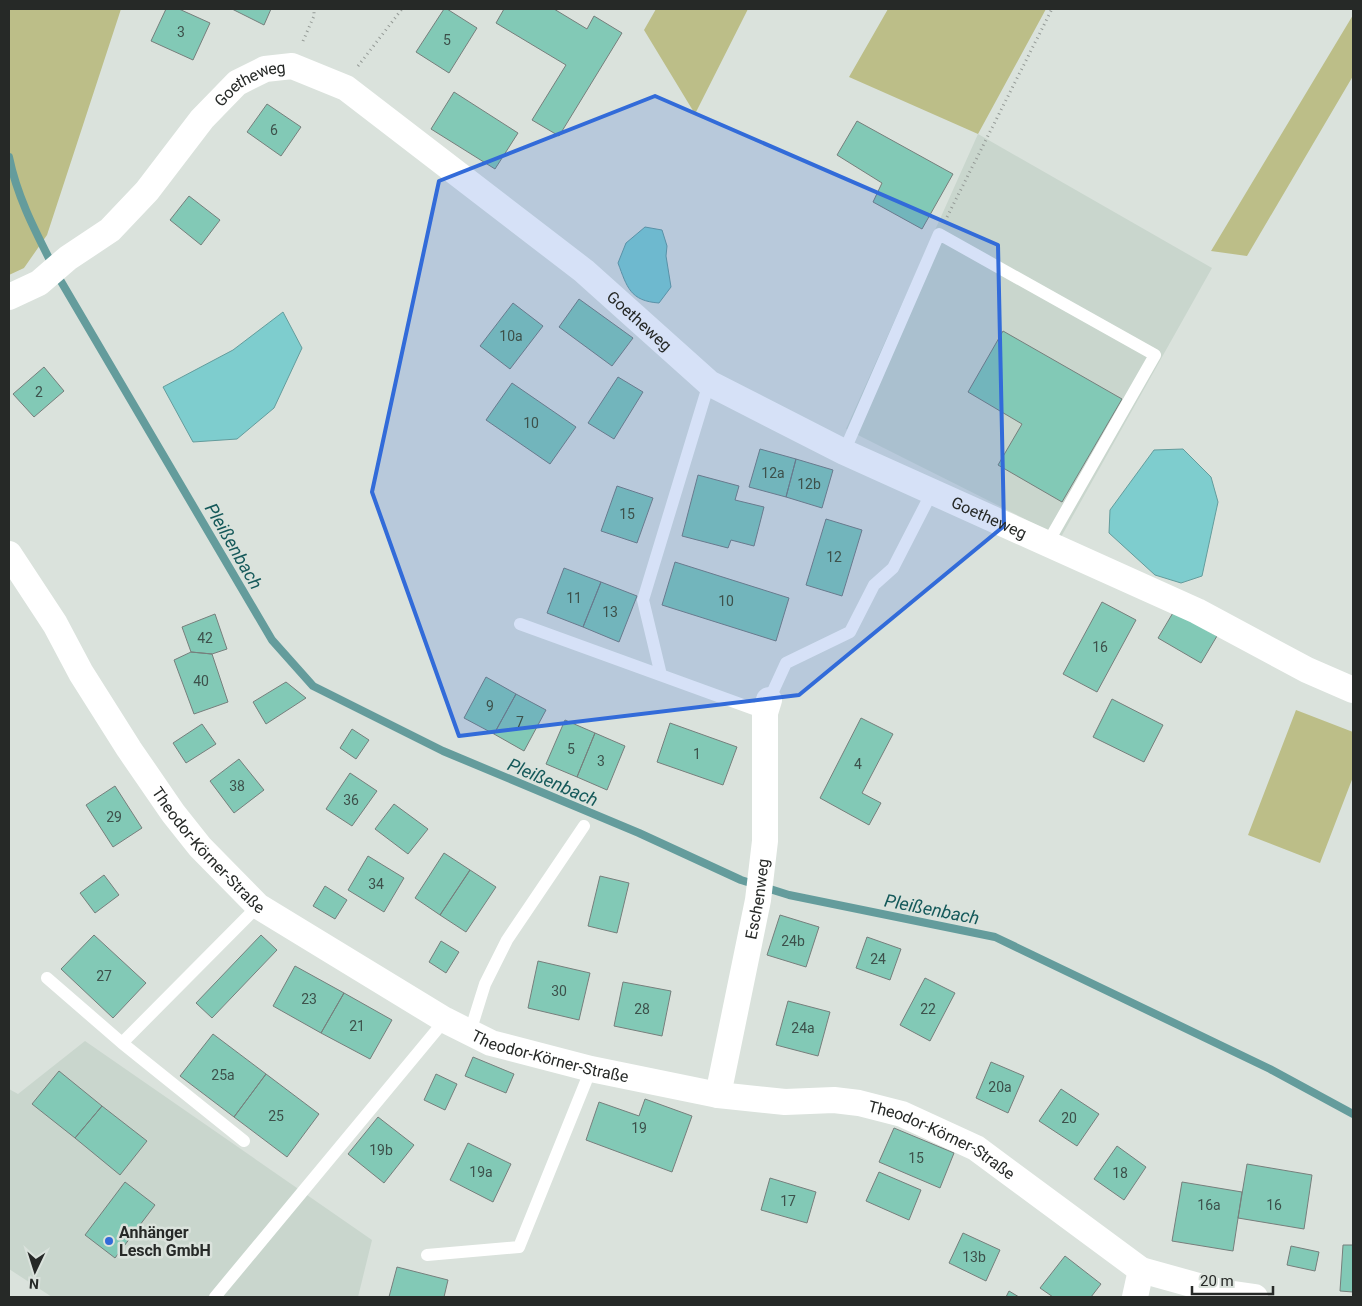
<svg xmlns="http://www.w3.org/2000/svg" width="1362" height="1306" font-family="Roboto,sans-serif">
  <style>
    .built { fill: #c9d6cd }
    .green { fill: #bcbe88 }
    .water { fill: #7ecdce; stroke: #649c9c }
    .lines { fill: none; stroke-linecap: round; stroke-linejoin: round }
    .stream { stroke: #649c9c; stroke-width: 8 }
    .building { fill: #82c9b6; stroke: #767f7c }
    .path { stroke: #949a96; stroke-width: 3; stroke-dasharray: 1 4; stroke-linecap: butt }
    .lane { stroke: #fff; stroke-width: 12 }
    .street { stroke: #fff; stroke-width: 26 }
    .marked { fill: #326bd9; fill-opacity: 0.2; stroke: #326bd9; stroke-width: 4; stroke-linejoin: round }
    .poi-dot { fill: #326bd9; stroke: #dae2dc; stroke-width: 2 }
    .labels { text-anchor: middle; dominant-baseline: central; stroke-width: 5; stroke-linejoin: round; paint-order: stroke }
    .number-label { font-size: 14px; fill: #3d514b }
    .street-label { font-size: 16px; fill: #262927; stroke: #dae2dc }
    .poi-label { font-size: 16px; font-weight: bold; fill: #262927; stroke: #dae2dc; text-anchor: start }
    .water-label { font-size: 18px; font-style: italic; fill: #15595a; stroke: #dae2dc }
  </style>
  <rect width="100%" height="100%" fill="#dae2dc"/>
  <path class="built" d="M978 134 1212 268 1061 537 846 429Z
    M85 1041 372 1240 358 1297H52L9 1269V1089L18 1094Z"/>
  <path class="green" d="M9 9H121L47 235 24 268 9 275Z
    M656 9H748L695 114 644 30Z
    M888 9H1046L978 134 849 77Z
    M1353 15V76L1247 256 1211 251Z
    M1296 710 1353 732V777L1320 863 1248 835Z"/>
  <path class="water" d="M645 227 662 230 667 246 666 256 671 287 659 303C630 301 627 287 618 263L626 243Z
    M283 312 302 348 274 408 237 439 193 442 163 387 233 350Z
    M1183 449 1211 477 1218 502 1202 576 1181 583 1155 575 1109 533 1110 510 1154 450Z"/>
  <g class="lines">
    <path class="stream" d="M9 157C18 201 39 238 59 278L272 640 313 686 443 751 639 833 741 880 789 895 995 937 1270 1069 1353 1114"/>
  </g>
  <path class="building" d="M166 9H179L210 23 193 60 151 41Z
    M232 9H271L264 25Z
    M444 9H447L477 28 449 73 416 52Z
    M504 9H554L587 29 594 16 622 33 559 136 532 120 566 65 496 23Z
    M454 92 518 133 495 169 431 129Z
    M267 104 301 127 281 156 247 132Z
    M857 121 953 174 922 229 873 202 882 183 837 155Z
    M189 196 220 220 201 245 170 220Z
    M579 299 633 338 612 366 559 327Z
    M513 303 543 326 510 369 480 346Z
    M1003 331 1122 399 1062 502 998 465 1022 424 968 392Z
    M44 367 64 391 34 417 13 394Z
    M618 377 643 392 614 439 588 423Z
    M512 383 576 427 550 464 486 420Z
    M760 449 796 459 786 497 749 487Z
    M796 459 833 470 822 508 786 497Z
    M698 475 739 486 735 500 764 507 754 546 731 540 728 548 682 536Z
    M617 486 653 498 637 543 601 531Z
    M826 519 862 530 842 596 806 585Z
    M675 562 789 598 776 641 662 605Z
    M564 568 601 582 583 627 547 613Z
    M601 582 637 596 619 642 583 627Z
    M1102 602 1136 620 1097 692 1063 674Z
    M1174 611 1217 636 1201 663 1158 638Z
    M215 614 227 649 212 654 191 652 182 627Z
    M191 652 212 654 228 702 194 714 174 660Z
    M486 677 516 694 494 734 464 718Z
    M286 682 306 698 266 724 253 702Z
    M516 694 546 710 524 751 494 734Z
    M1112 699 1163 725 1144 762 1093 737Z
    M861 718 893 734 862 793 881 803 869 825 820 798Z
    M565 720 595 733 577 777 546 764Z
    M670 723 737 747 723 785 657 762Z
    M202 724 216 744 186 763 173 743Z
    M352 729 369 740 356 759 340 748Z
    M595 733 625 746 607 790 577 777Z
    M239 759 264 790 234 813 210 781Z
    M350 773 377 791 352 826 326 809Z
    M115 786 142 828 113 847 86 805Z
    M394 804 428 829 408 854 375 829Z
    M444 853 470 870 440 915 415 898Z
    M368 856 404 878 384 912 348 890Z
    M470 870 496 887 466 932 440 915Z
    M104 875 119 895 95 913 80 893Z
    M600 876 629 883 617 933 588 926Z
    M325 886 347 900 335 919 313 906Z
    M780 915 819 927 806 967 767 955Z
    M94 935 146 983 113 1018 61 969Z
    M261 935 277 950 212 1018 196 1003Z
    M867 937 901 949 890 980 856 968Z
    M441 941 459 952 446 973 429 962Z
    M538 961 590 973 579 1020 528 1008Z
    M295 966 344 993 321 1033 273 1006Z
    M925 978 955 993 930 1041 900 1025Z
    M623 982 671 991 662 1036 614 1026Z
    M344 993 392 1020 370 1059 321 1033Z
    M788 1001 830 1012 818 1056 776 1045Z
    M213 1034 266 1074 234 1117 180 1076Z
    M473 1057 514 1074 506 1093 465 1076Z
    M991 1062 1024 1076 1008 1113 976 1098Z
    M59 1071 102 1106 75 1138 32 1104Z
    M266 1074 319 1114 287 1157 234 1117Z
    M436 1074 457 1084 445 1110 424 1100Z
    M1061 1089 1099 1114 1077 1146 1039 1121Z
    M645 1099 692 1116 672 1172 586 1140 599 1102 639 1116Z
    M102 1106 147 1141 120 1175 75 1138Z
    M378 1117 414 1145 384 1183 348 1154Z
    M894 1128 954 1153 940 1188 879 1162Z
    M468 1143 511 1164 493 1202 450 1180Z
    M1117 1146 1146 1167 1124 1200 1094 1179Z
    M1247 1164 1312 1175 1304 1229 1238 1218Z
    M879 1172 921 1190 909 1220 866 1201Z
    M770 1178 816 1192 807 1223 761 1210Z
    M125 1182 155 1205 115 1258 85 1235Z
    M1182 1182 1242 1192 1233 1251 1172 1241Z
    M963 1233 1000 1250 986 1281 949 1263Z
    M1343 1245H1353V1292L1340 1291Z
    M1291 1246 1319 1252 1315 1271 1287 1265Z
    M1065 1256 1101 1284 1091 1297H1053L1040 1288Z
    M397 1267 448 1280 444 1297H389Z
    M1009 1291 1019 1297H1006Z"/>
  <g class="lines">
    <path class="path" d="M303 41 314 16V9
      M358 66 402 9
      M947 217 1052 9"/>
    <path class="lane" d="M844 452 939 234 1155 355 1047 544
      M520 624 765 713
      M661 675 643 600 709 383
      M769 700 786 663 850 632 874 585 893 568 932 492
      M47 978 122 1043
      M470 1032 485 984 507 940 584 826
      M244 1141 122 1043 258 906
      M427 1255 519 1247 591 1069
      M215 1297 445 1020"/>
    <g class="street">
      <path id="s1" d="M9 297 39 283 68 258 110 230 147 191 202 119 237 83 265 69 292 66 346 88 584 271 709 383 844 452 1197 611 1307 670 1353 690"/>
      <path id="s2" d="M9 554 55 624 81 673 129 749 173 813 200 847 258 906 445 1020 491 1043 591 1069 718 1095 785 1102 834 1100 859 1103 902 1114 976 1148 1141 1270 1220 1292 1255 1297"/>
      <path id="s3" d="M718 1095 758 900 765 841V713L769 700"/>
      <path d="M1135 1297 1141 1270"/>
    </g>
  </g>
  <path class="marked" d="M655 96 998 245 1004 526 799 695 459 736 372 492 439 181Z"/>
  <circle class="poi-dot" cx="109" cy="1241" r="5"/>
  <g class="labels">
    <g class="number-label">
      <text x="181" y="32">3</text>
      <text x="447" y="40">5</text>
      <text x="274" y="130">6</text>
      <text x="511" y="336">10a</text>
      <text x="39" y="392">2</text>
      <text x="531" y="423">10</text>
      <text x="773" y="473">12a</text>
      <text x="809" y="484">12b</text>
      <text x="627" y="514">15</text>
      <text x="834" y="557">12</text>
      <text x="574" y="598">11</text>
      <text x="726" y="601">10</text>
      <text x="610" y="612">13</text>
      <text x="205" y="638">42</text>
      <text x="1100" y="647">16</text>
      <text x="201" y="681">40</text>
      <text x="490" y="706">9</text>
      <text x="520" y="722">7</text>
      <text x="571" y="749">5</text>
      <text x="697" y="754">1</text>
      <text x="601" y="761">3</text>
      <text x="858" y="764">4</text>
      <text x="237" y="786">38</text>
      <text x="351" y="800">36</text>
      <text x="114" y="817">29</text>
      <text x="376" y="884">34</text>
      <text x="793" y="941">24b</text>
      <text x="878" y="959">24</text>
      <text x="104" y="976">27</text>
      <text x="559" y="991">30</text>
      <text x="309" y="999">23</text>
      <text x="642" y="1009">28</text>
      <text x="928" y="1009">22</text>
      <text x="357" y="1026">21</text>
      <text x="803" y="1028">24a</text>
      <text x="223" y="1075">25a</text>
      <text x="1000" y="1087">20a</text>
      <text x="276" y="1116">25</text>
      <text x="1069" y="1118">20</text>
      <text x="639" y="1128">19</text>
      <text x="381" y="1150">19b</text>
      <text x="916" y="1158">15</text>
      <text x="481" y="1172">19a</text>
      <text x="1120" y="1173">18</text>
      <text x="788" y="1201">17</text>
      <text x="1209" y="1205">16a</text>
      <text x="1274" y="1205">16</text>
      <text x="974" y="1257">13b</text>
    </g>
    <g class="street-label">
      <text stroke="none"><textPath href="#s1" startOffset="328">Goetheweg</textPath></text>
      <text stroke="none"><textPath href="#s1" startOffset="808">Goetheweg</textPath></text>
      <text stroke="none"><textPath href="#s1" startOffset="1212">Goetheweg</textPath></text>
      <text stroke="none"><textPath href="#s2" startOffset="358">Theodor-Körner-Straße</textPath></text>
      <text stroke="none"><textPath href="#s3" startOffset="200">Eschenweg</textPath></text>
      <text stroke="none"><textPath href="#s2" startOffset="764">Theodor-Körner-Straße</textPath></text>
      <text stroke="none"><textPath href="#s2" startOffset="1169">Theodor-Körner-Straße</textPath></text>
    </g>
    <g class="poi-label">
      <text x="119" y="1232">Anhänger<tspan x="119" dy="18">Lesch GmbH</tspan></text>
    </g>
    <g class="water-label">
      <text transform="translate(234 546) rotate(60)">Pleißenbach</text>
      <text transform="translate(553 782) rotate(23)">Pleißenbach</text>
      <text transform="translate(932 909) rotate(11)">Pleißenbach</text>
    </g>
  </g>
  <rect width="1362" height="1306" fill="none" stroke="#262927" stroke-width="20"/>
  <g transform="translate(35 1271) rotate(184)" stroke="#dae2dc" stroke-width="4" paint-order="stroke">
  <path d="M0-4L9 19L0 12L-9 19Z" fill="#262927"/>
  <text y="-8" font-size="14" font-weight="bold" text-anchor="middle" fill="#262927">N</text>
  </g>
  <path d="M1192 1286v8h81v-8" fill="none" stroke="#262927" stroke-width="2.5"/>
  <text x="1200" y="1286" font-size="15" fill="#262927" stroke="#dae2dc" stroke-width="4" paint-order="stroke">20 m</text>
</svg>
